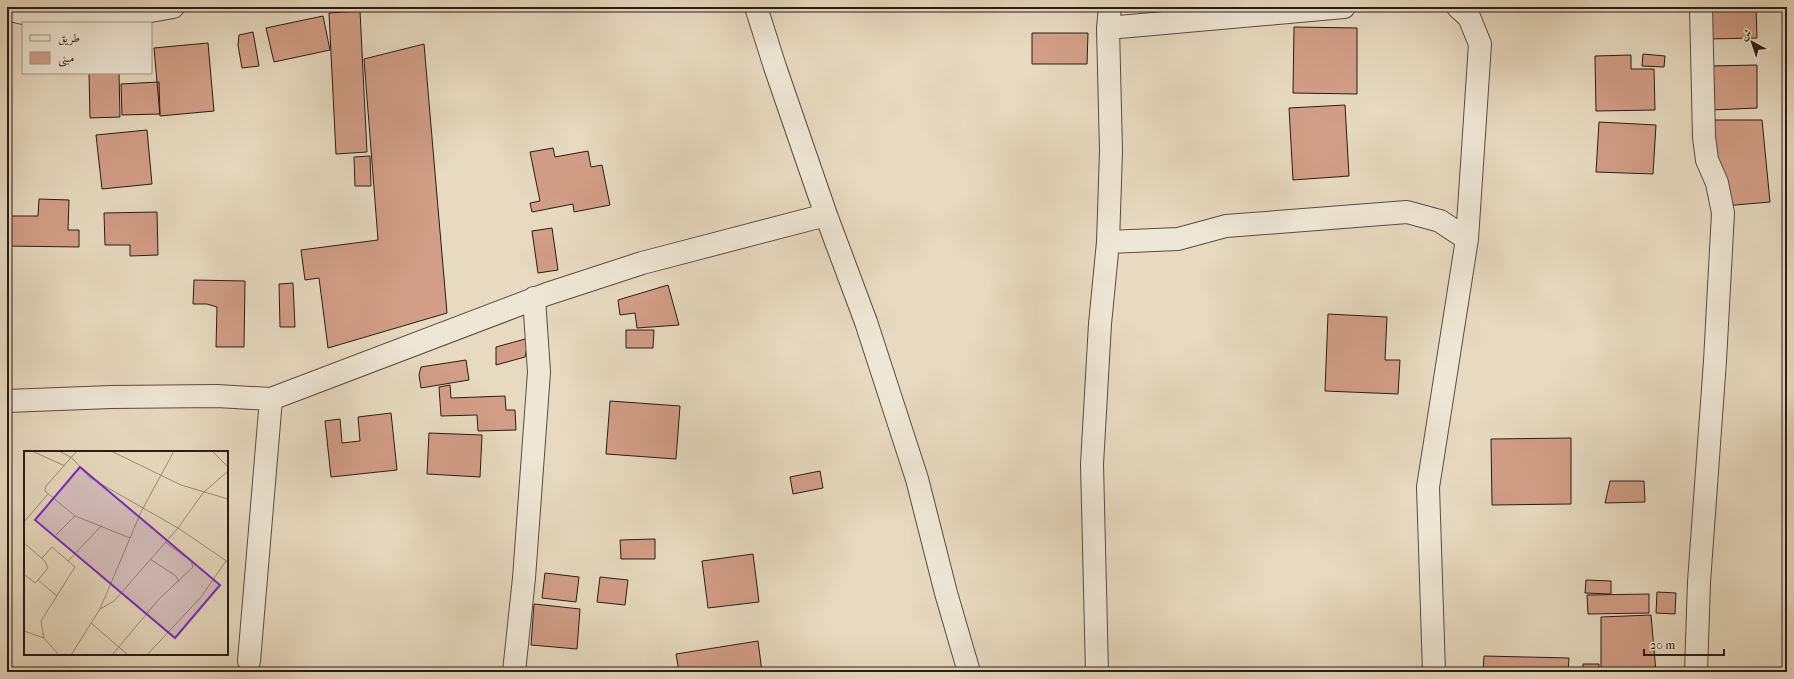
<svg xmlns="http://www.w3.org/2000/svg" width="1794" height="679" font-family="'IM FELL French Canon',Amiri,serif">
  <style>
    .building { fill: #d29e87; stroke: #291c14 }
    .lines { fill: none; stroke-linecap: round; stroke-linejoin: round }
    .minor-casing { stroke: #584c3f; stroke-width: 24 }
    .minor { stroke: #efe7d6; stroke-width: 22 }
    .inset-road { fill: none; stroke: #9b8e7b; stroke-width: 1 }
    .view { fill: #7b2cbf; fill-opacity: 0.15; stroke: #7b2cbf; stroke-width: 2 }
    .inset-edge { fill: none; stroke: #291c14; stroke-width: 2 }
  </style>
  <rect width="100%" height="100%" fill="#e7dac0"/>
  <filter id="stains"><feTurbulence type="fractalNoise" baseFrequency=".005" numOctaves="4"/><feColorMatrix values="0 0 0 0 .2 0 0 0 0 .09 0 0 0 0 .02 0 0 0 .5 -.17"/></filter>
  <radialGradient id="worn" r=".72"><stop offset=".6" stop-color="#630" stop-opacity="0"/><stop offset="1" stop-color="#630" stop-opacity=".3"/></radialGradient>
  <path class="building" d="M1709 7H1756L1757 38 1709 39Z
    M360 11 367 152 336 154 329 13Z
    M323 16 330 50 274 62 266 28Z
    M1294 27 1357 28V94L1293 93Z
    M253 32 259 66 242 68 238 45 239 35Z
    M1032 33H1088L1087 64H1032Z
    M208 43 214 111 160 116 154 48Z
    M424 44 447 313 328 348 319 278 305 280 301 250 378 240 364 59Z
    M1643 54 1665 56 1664 67 1642 66Z
    M1631 55V69H1654L1655 110 1596 111 1595 56Z
    M1757 65V108L1711 110V66Z
    M89 73H119L120 117 90 118Z
    M159 82 160 114 122 115 121 84Z
    M1345 105 1349 176 1293 180 1289 108Z
    M1711 120H1762L1770 202 1724 206Z
    M1599 122 1656 125 1653 174 1596 172Z
    M147 130 152 184 102 189 96 135Z
    M553 148 555 157 588 151 591 167 602 165 610 205 574 212 573 204 532 212 530 203 540 201 530 152Z
    M370 156 371 186H355L354 157Z
    M39 199 69 200 68 230H79V247L7 246V216H38Z
    M157 212 158 255 130 256V245H105L104 213Z
    M552 228 558 270 538 273 532 231Z
    M194 280 245 281 244 347H216L217 307 207 304H193Z
    M293 283 295 327H280L279 284Z
    M668 285 679 325 637 328 635 313 620 315 618 300Z
    M1328 314 1387 317 1385 360H1400L1398 394 1325 391Z
    M626 330H654L653 348H626Z
    M529 338 525 357 496 365V347Z
    M466 360 469 380 421 388 419 375 421 367Z
    M450 385 451 398 505 396 506 410H515L516 430 478 431 477 415 441 416 439 387Z
    M610 401 680 406 676 459 606 454Z
    M391 413 397 470 331 477 325 421 340 419 342 443 360 441 358 417Z
    M429 433 482 435 480 477 427 474Z
    M1571 438V504L1492 505 1491 439Z
    M820 471 823 488 793 494 790 477Z
    M1610 481H1644L1645 502 1605 503Z
    M655 539V559H621L620 540Z
    M753 554 759 602 708 608 702 561Z
    M545 573 579 577 576 602 542 598Z
    M600 577 628 580 625 605 597 602Z
    M1586 580 1611 581V594L1585 593Z
    M1657 592 1676 593 1675 614 1656 613Z
    M1649 594V613L1588 614 1587 595Z
    M534 604 580 609 577 649 531 645Z
    M1651 615 1656 672H1601V617Z
    M758 641 762 672H679L676 654Z
    M1484 656 1569 658 1568 672H1483Z
    M1583 664H1599V672H1583Z"/>
  <g class="lines">
    <g class="minor-casing">
      <path id="minor" d="M756 7 775 67 826 215 866 322 917 479 946 593 969 672
        M7 9 40 17 134 14 173 7
        M1108 28 1344 7
        M1108 242 1178 239 1226 226 1407 212 1440 221 1467 239
        M7 401 111 397 217 396 271 399 547 294 642 263 826 215
        M249 661 271 399
        M514 672 524 578 539 372 534 298
        M1097 672 1092 464 1100 324 1108 242 1111 151 1108 28 1110 7
        M1434 672 1428 487 1467 239 1480 44 1469 17 1458 7
        M1696 672 1699 582 1715 361 1723 213 1717 183 1707 160 1704 137 1701 7"/>
    </g>
    <use href="#minor" class="minor"/>
  </g>
  <g transform="translate(24 451)">
    <rect width="204" height="204" fill="#e7dac0"/>
    <path class="inset-road" d="M8 0 41 15M35 0 48 7 65 26 154 77 204 111M53 0 22 35 21 40 51 65 106 87M87 0 157 34 204 48M188 0 204 16M0 71 24 43M32 84 51 65M0 92 21 110 24 117 14 129 33 145M18 107 28 96 51 116 17 170 20 187M126 108 152 125 155 131M44 110 78 74M0 123 11 132 14 129M76 158 90 150 154 77 179 42 204 20M67 172 104 204M0 180 20 187 35 204M47 204 76 158 117 61 150 0M88 204 135 148 169 116 167 110 141 91M123 204 177 146 202 110"/>
    <path class="view" d="M56 16 196 134 151 187 11 69Z"/>
    <rect width="204" height="204" class="inset-edge"/>
  </g>
  <rect width="1794" height="679" fill="none" stroke="#e7dac0" stroke-width="24"/>
  <rect x="8" y="8" width="1778" height="663" fill="none" stroke="#291c14" stroke-width="2"/>
  <rect x="12" y="12" width="1770" height="655" fill="none" stroke="#291c14"/>
  <rect x="22" y="22" width="130" height="52" fill="#efe7d6" stroke="#a09688"/>
  <rect x="30" y="35" width="20" height="6" fill="#efe7d6" stroke="#a09688"/>
  <text x="58" y="42" font-size="12" fill="#291c14">طريق</text>
  <rect x="30" y="52" width="20" height="12" fill="#d29e87" stroke="#a09688"/>
  <text x="58" y="62" font-size="12" fill="#291c14">مبنى</text>
  <g transform="translate(1752 42) rotate(320)" stroke="#efe7d6" stroke-width="3" paint-order="stroke">
  <path d="M0-3L7 15L0 10L-7 15Z" fill="#291c14"/>
  <text y="-6" font-size="11" font-weight="bold" text-anchor="middle" fill="#291c14">ش</text>
  </g>
  <path d="M1644 649v6h80v-6" fill="none" stroke="#291c14" stroke-width="2"/>
  <text x="1650" y="649" font-size="12" fill="#291c14" stroke="#efe7d6" stroke-width="3" paint-order="stroke">20 m</text>
  <rect width="100%" height="100%" filter="url(#stains)"/>
  <rect width="100%" height="100%" fill="url(#worn)"/>
</svg>
